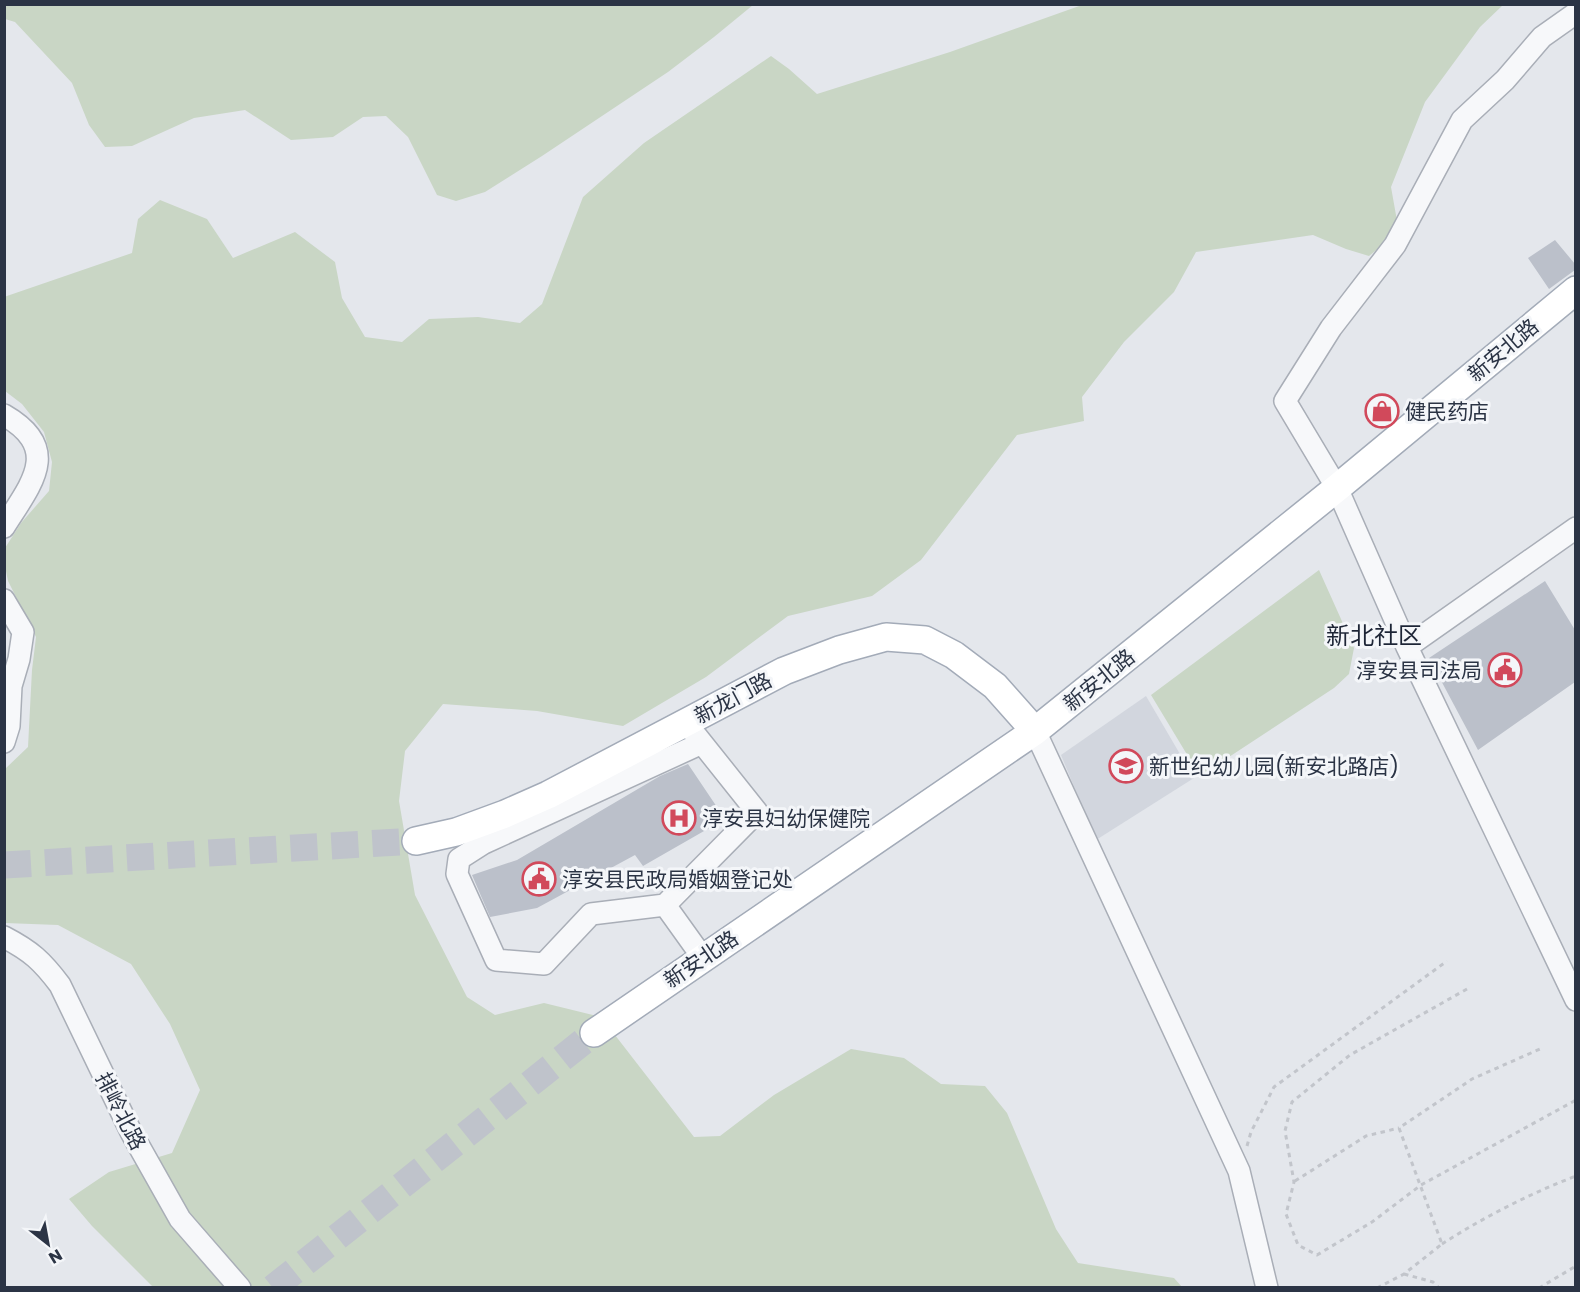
<svg xmlns="http://www.w3.org/2000/svg" width="1580" height="1292" font-family="Poppins,'Noto Sans SC',sans-serif">
  <style>
    .built { fill: #d2d6de }
    .green { fill: #c9d6c5 }
    .building { fill: #bbc0ca }
    .lines { fill: none; stroke-linecap: round; stroke-linejoin: round }
    .major-tunnel { stroke: #bfc3cb; stroke-width: 27; stroke-dasharray: 27 14; stroke-linecap: butt }
    .minor-casing { stroke: #a9aeb7; stroke-width: 24 }
    .major-casing { stroke: #a3abb8; stroke-width: 30 }
    .path { stroke: #c2c5cb; stroke-width: 3; stroke-dasharray: 4.5 4.5; stroke-linecap: butt }
    .minor { stroke: #f7f8fa; stroke-width: 21 }
    .major { stroke: #fff; stroke-width: 27 }
    .labels { text-anchor: middle; dominant-baseline: central; stroke-width: 6; stroke-linejoin: round; paint-order: stroke }
    .street-label { font-size: 21px; fill: #2b3445; stroke: #f4f6f9 }
    .poi-label { font-size: 21px; fill: #2b3445; stroke: #f4f6f9; text-anchor: start }
    .quarter-label { font-size: 24px; fill: #1d2536; stroke: #f4f6f9 }
  </style>
  <rect width="100%" height="100%" fill="#e4e7ec"/>
  <path class="built" d="M1146 696 1194 778 1096 840 1061 755Z"/>
  <path class="green" d="M4 5 5 4 753 5 714 37 668 72 542 156 485 192 456 201 437 195 408 137 386 116 363 117 333 137 291 140 245 110 194 118 132 146 105 147 89 125 72 83 15 22 5 19Z
    M1082 5H1503L1480 27 1425 102 1391 187 1399 232 1369 256 1346 249 1313 235 1196 252 1174 292 1124 342 1082 397 1084 421 1017 435 921 560 872 596 788 616 706 677 623 726 537 711 443 704 405 751 399 801 415 895 467 997 495 1015 544 1003 601 1017 694 1137 720 1136 774 1095 851 1049 904 1058 941 1084 985 1086 1007 1113 1056 1229 1078 1263 1174 1278 1182 1287H153L92 1226 69 1199 109 1172 172 1153 200 1090 170 1024 131 964 58 925 5 923V769L28 747 32 670 36 637 8 581 5 566V548L21 523 49 491 52 462 44 432 22 404 5 391 4 297 132 253 138 219 160 200 207 219 233 258 295 232 335 262 342 298 365 337 402 342 429 319 478 317 520 323 542 304 583 197 644 143 771 56 789 69 817 94 950 52Z
    M1319 570 1354 648 1349 674 1334 688 1200 776 1151 695Z"/>
  <path class="building" d="M1555 240 1575 264V270L1549 289 1528 258Z
    M1386 396 1398 409 1378 426 1366 412Z
    M1545 581 1575 630V682L1478 750 1429 658Z
    M688 764 725 819 643 866 635 855 537 908 490 917 472 875 517 860 660 776Z"/>
  <g class="lines">
    <path class="major-tunnel" d="M4 865 416 841
      M273 1288 594 1033"/>
    <g class="minor-casing">
      <path id="minor" d="M1576 13 1542 37 1505 80 1462 120 1395 245 1331 328 1285 401 1337 488 1407 647 1576 1000
        M4 415C63 449 31 484 4 527
        M4 600 23 632 19 659 11 686 9 726 4 742
        M1407 647 1576 528
        M1035 731 1239 1171 1267 1288
        M694 733 757 812 665 905 703 958
        M665 905 591 914 544 964 496 960 457 874 459 859 484 843 702 743
        M4 937C31 951 42 961 60 985L131 1132 180 1219 240 1288"/>
    </g>
    <g class="major-casing">
      <path id="major" d="M416 841 456 832 505 814 548 795 784 671 839 650 886 637 925 640 954 655 995 686 1035 731
        M594 1033 1035 731 1337 488 1576 290"/>
    </g>
    <path class="path" d="M1467 989 1350 1055 1292 1102 1285 1131 1294 1182 1286 1214 1298 1245 1317 1255 1372 1222 1421 1185 1576 1100
      M1247 1146 1251 1132 1274 1087 1447 961
      M1295 1181 1366 1136 1399 1128
      M1442 1244C1484 1217 1529 1194 1576 1176
      M1404 1274 1433 1282 1439 1288
      M1377 1288 1404 1274 1442 1244 1399 1128 1472 1079 1540 1049
      M1539 1288 1576 1266"/>
    <use href="#minor" class="minor"/>
    <use href="#major" class="major"/>
  </g>
  <defs>
    <g id="shop-ring" transform="scale(1.725)"><circle r="9.5" fill="#f4f6f9" stroke="#d1495b" stroke-width="1.5"/><path d="M-5-2.5h2.3a2.7 3.5 0 0 1 5.4 0H5L5.5 6h-11ZM-1.5-2.5h3a1.5 2.3 0 0 0-3 0Z" fill="#d1495b"/></g>
    <g id="civic-ring" transform="scale(1.725)"><circle r="9.5" fill="#f4f6f9" stroke="#d1495b" stroke-width="1.5"/><path d="M-.6-6.5H3V-4.5H.6V-3L4-1V1h2V6H-6V1h2V-1L-.6-3ZM-1.2 2.5V6h2.4V2.5Z" fill="#d1495b"/></g>
    <g id="school-ring" transform="scale(1.725)"><circle r="9.5" fill="#f4f6f9" stroke="#d1495b" stroke-width="1.5"/><path d="M0-5L7-2L0 1L-7-2ZM-4 1L0 2.5L4 1V4Q0 6-4 4Z" fill="#d1495b"/></g>
    <g id="hospital-ring" transform="scale(1.725)"><circle r="9.5" fill="#f4f6f9" stroke="#d1495b" stroke-width="1.5"/><path d="M-5-5h3v3.5h4V-5h3V5h-3V1.5h-4V5h-3Z" fill="#d1495b"/></g>
  </defs>
  <g fill-rule="evenodd">
    <use href="#shop-ring" x="1382" y="411"/>
    <use href="#civic-ring" x="1505" y="670"/>
    <use href="#school-ring" x="1126" y="766"/>
    <use href="#hospital-ring" x="679" y="818"/>
    <use href="#civic-ring" x="539" y="879"/>
  </g>
  <g class="labels">
    <g class="street-label">
      <text transform="translate(1503 350) rotate(-40)">新安北路</text>
      <text transform="translate(1099 680) rotate(-39)">新安北路</text>
      <text transform="translate(733 698) rotate(-28)">新龙门路</text>
      <text transform="translate(701 959) rotate(-34)">新安北路</text>
      <text transform="translate(121 1111) rotate(63)">排岭北路</text>
    </g>
    <g class="poi-label">
      <text x="1405" y="411">健民药店</text>
      <text x="1482" y="670" text-anchor="end">淳安县司法局</text>
      <text x="1149" y="766">新世纪幼儿园(新安北路店)</text>
      <text x="702" y="818">淳安县妇幼保健院</text>
      <text x="562" y="879">淳安县民政局婚姻登记处</text>
    </g>
    <g class="quarter-label">
      <text x="1374" y="635">新北社区</text>
    </g>
  </g>
  <rect width="1580" height="1292" fill="none" stroke="#2b3445" stroke-width="12"/>
  <g transform="translate(48 1244) rotate(149)" stroke="#f4f6f9" stroke-width="4.5" paint-order="stroke">
  <path d="M0-4.5L10 22L0 15L-10 22Z" fill="#2b3445"/>
  <text y="-9" font-size="16" font-weight="bold" text-anchor="middle" fill="#2b3445">N</text>
  </g>
</svg>
